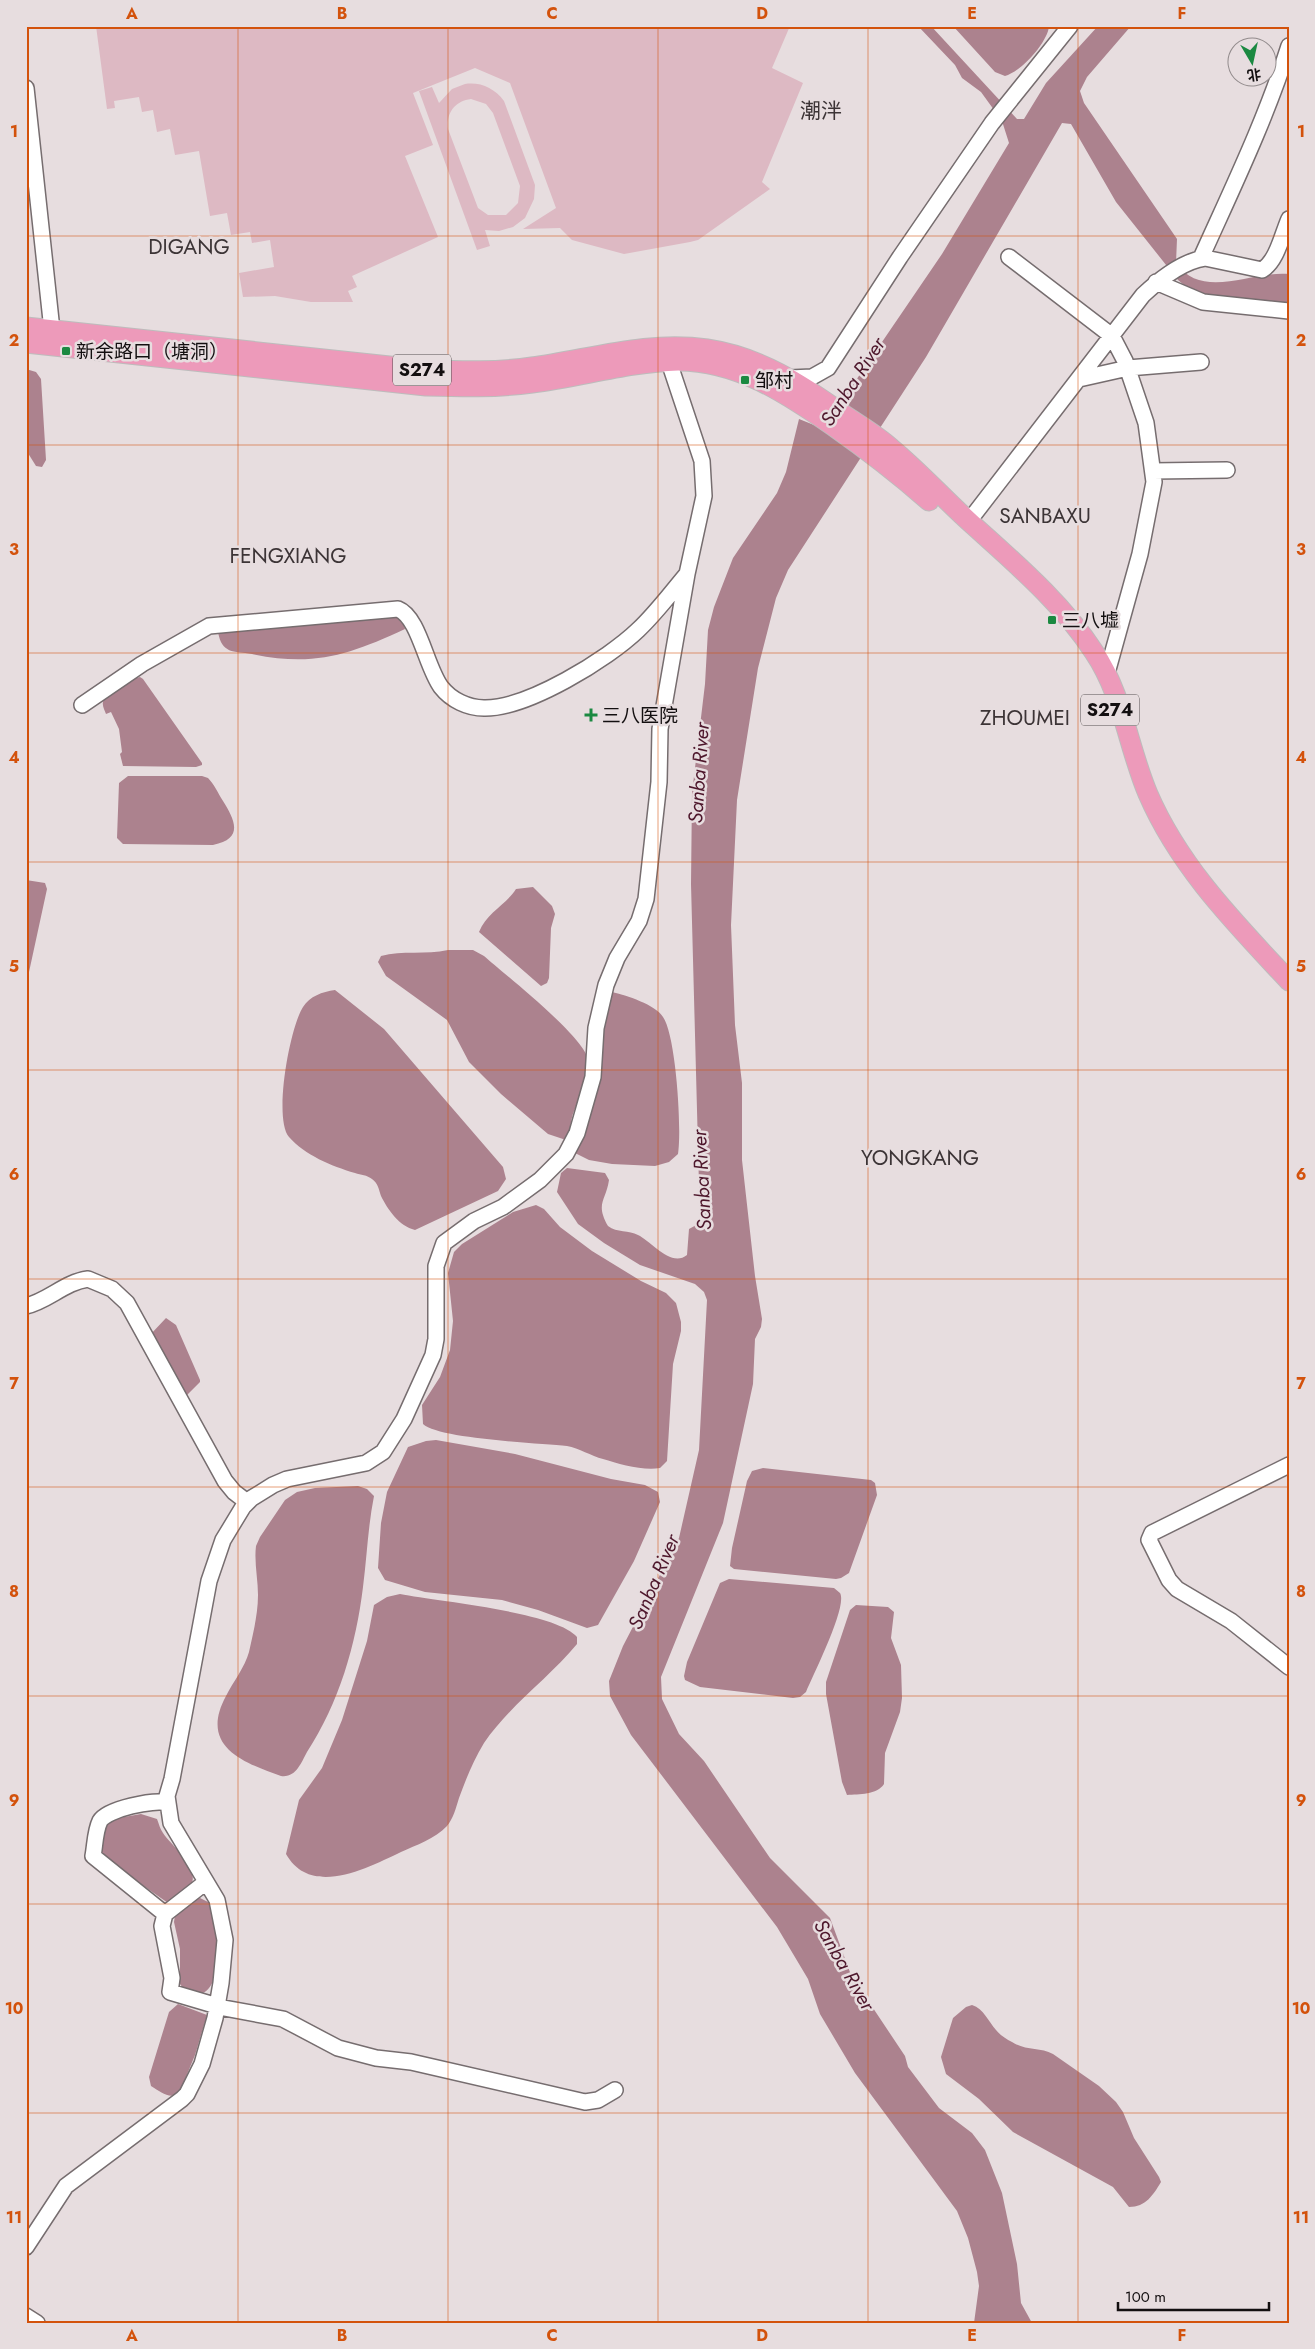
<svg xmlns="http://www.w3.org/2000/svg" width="1315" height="2349" font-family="Jost,'Noto Sans SC',sans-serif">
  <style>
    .green { fill: #ddb9c3; fill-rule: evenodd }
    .water { fill: #ac828e }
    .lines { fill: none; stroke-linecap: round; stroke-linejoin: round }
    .minor-casing { stroke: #766d6f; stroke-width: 18 }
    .major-casing { stroke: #bdbcbc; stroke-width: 21 }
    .minor { stroke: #fff; stroke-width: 15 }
    .major { stroke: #ed9aba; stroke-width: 19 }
    .grid { fill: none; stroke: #d3520c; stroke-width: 1; stroke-opacity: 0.55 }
    .poi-dot { fill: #1b8941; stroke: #e7dddf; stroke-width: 2 }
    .labels { text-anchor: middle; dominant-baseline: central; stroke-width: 5; stroke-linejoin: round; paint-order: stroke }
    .shield { fill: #e7dddf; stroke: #534d4e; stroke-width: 1 }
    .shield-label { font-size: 18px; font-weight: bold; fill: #130f10 }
    .poi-label { font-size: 19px; fill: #130f10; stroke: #e7dddf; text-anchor: start }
    .water-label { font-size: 20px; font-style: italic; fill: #4e172c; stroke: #e7dddf }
    .quarter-label { font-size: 21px; fill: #3c3436; stroke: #e7dddf }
    .neatline { fill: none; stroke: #d3520c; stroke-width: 2 }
    .grid-label { font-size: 16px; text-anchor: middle; font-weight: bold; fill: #d3520c }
  </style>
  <rect width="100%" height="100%" fill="#e7dddf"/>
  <path class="green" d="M96 26H790L772 68 803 83 762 182 770 189 698 240 690 242 624 254 572 240 560 228 523 229 556 208 510 83 475 68 413 93 433 145 405 156 438 237 352 276 357 287 348 291 353 302H311L275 296 243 297 239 273 274 267 270 240 252 243 250 232 231 235 227 213 210 216 199 151 175 155 170 129 157 132 153 110 142 112 139 97 114 101 115 108 107 109Z
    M465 84C481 82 494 88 504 101L535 185 534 199 525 218 513 227 499 231 485 230 490 246 477 250 419 91 432 87 439 103 452 89ZM471 99 486 104 493 113 520 186 518 203 506 215H488L478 208 448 129C446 113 455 101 471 99Z"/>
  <path class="water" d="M918 26H931L1017 119H1024L1046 83 1098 26H1131L1087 77 1080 91 1084 103 1177 239 1176 263C1202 301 1254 270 1289 274V305L1209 295 1190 290 1178 280 1116 202 1071 124 1062 123 926 357 788 570 776 598 758 668 737 800 731 925 735 1025 742 1083V1160L755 1276 762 1319 761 1327 755 1339 753 1384 723 1523 661 1677 662 1699 679 1734 704 1761 770 1858 830 1918 851 1975 905 2056 908 2067 939 2108 972 2133 985 2150 1002 2193 1017 2264 1021 2303 1032 2323H974L979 2286 977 2272 968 2238 957 2211 855 2073 820 2014 808 1979 777 1927 631 1735 610 1696 609 1681 623 1646 679 1538 699 1450 707 1300 704 1292 695 1284 640 1265 604 1243 578 1224 557 1192 561 1173 567 1168 605 1173 609 1180C606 1201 595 1203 608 1226 617 1233 629 1230 638 1235 651 1241 671 1268 687 1255L689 1229 700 1223 691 884 692 793 705 684 708 630 714 607 733 558 777 493 786 472 799 419 814 425 852 386 942 254 1009 143 1002 121 981 92 962 78 955 65Z
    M953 26H1049C1048 42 1021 72 1005 76L995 72Z
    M26 369 36 372 41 379 46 460 42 467 36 466 26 450Z
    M402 617 405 629C349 655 314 667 252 654 233 651 222 654 218 632Z
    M140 677 143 679 202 763V765L196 767 123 766 120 754 122 752 119 729 111 712 106 714C105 711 102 706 103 702 104 691 131 679 140 677Z
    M128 776H202L208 778C214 784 218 793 223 801 235 820 244 839 213 845L123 844 117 838 119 783Z
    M26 880 45 883 47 889 29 972 26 975Z
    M533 887 552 906 555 914 551 928 549 978 547 983 541 986 479 932C487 912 505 906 516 889Z
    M448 950H473L484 956C503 973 586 1038 588 1060 590 1077 580 1095 574 1111 570 1120 571 1132 566 1140L548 1134 501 1094 469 1062 447 1020 386 976 378 962 381 956C402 950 426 955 448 950Z
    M335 990 384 1029 503 1167 506 1179 498 1191 415 1230C399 1226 388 1210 381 1196 379 1190 378 1183 372 1179 367 1175 361 1175 355 1173 331 1166 305 1155 289 1137 273 1118 290 1027 303 1007 310 996 322 992 335 990Z
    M612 992C626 995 656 1005 663 1017 676 1035 682 1130 678 1154L669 1162 655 1166 612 1164 589 1160 575 1153 597 1089 604 1022Z
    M536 1205 544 1209 560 1227 592 1251 641 1281 666 1293 676 1303 681 1322V1331L673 1364 667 1461 660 1468C643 1471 619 1464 603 1459 591 1456 579 1448 567 1446 539 1443 439 1439 423 1424L422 1405 440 1377 450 1350 453 1321 448 1273 454 1252 462 1244 513 1212Z
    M166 1318 176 1325 200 1380V1382L186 1396 150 1335Z
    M436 1440 515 1454 611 1479 645 1485 658 1492 660 1502 634 1561 598 1625 587 1628 538 1610 502 1600 425 1592 385 1580 378 1568 381 1523 387 1492 408 1447 426 1441Z
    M763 1468 871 1480 875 1483 877 1495 849 1573 841 1578 836 1579 734 1569 730 1566 732 1548 747 1481 752 1471Z
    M358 1486 367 1489 374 1496C368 1526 367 1556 363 1587 356 1645 339 1703 307 1752 301 1763 296 1778 281 1776 242 1762 199 1746 226 1696 233 1682 245 1667 249 1652 253 1634 258 1614 258 1595 258 1579 254 1562 256 1546L260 1537 285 1500 297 1492 315 1488Z
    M729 1579 834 1588 840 1593C848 1606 813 1675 806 1692L800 1697 793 1698 700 1687 685 1680 684 1676 687 1662 720 1583Z
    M400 1594C435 1601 557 1612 577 1637V1644C548 1679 510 1705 484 1743 473 1761 466 1779 459 1798 456 1808 453 1819 447 1826 435 1839 416 1845 401 1852 367 1868 311 1898 286 1854L299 1800 322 1768 342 1720 367 1641 374 1605 387 1597Z
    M856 1605 888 1607 894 1612 891 1638 901 1665 902 1698 900 1712 885 1753 884 1784C877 1795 859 1794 847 1795L842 1782 826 1694V1682L850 1610Z
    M141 1814 157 1819C159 1824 160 1829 163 1833 173 1848 200 1866 191 1886L168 1903 101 1856 102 1827 113 1819Z
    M200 1898 210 1903C217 1922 226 1988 200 1994L183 1988 180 1984V1949L174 1922 175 1915 193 1900Z
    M178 2004 207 2015 195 2055 179 2094C168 2099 161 2092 151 2086L149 2077 169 2012Z
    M972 2005C984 2009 988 2021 996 2030 1000 2035 1006 2039 1012 2042 1025 2051 1040 2047 1053 2054L1099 2086 1116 2102 1123 2112 1134 2138 1159 2177 1161 2182C1153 2195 1146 2207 1129 2207L1113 2187 1013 2132 979 2099 946 2074 941 2057 953 2018 966 2007Z"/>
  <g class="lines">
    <g class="minor-casing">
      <path id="minor" d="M26 88 52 330
        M1009 257 1112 336 1125 361 1146 423 1154 482 1140 554 1107 673
        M1201 258C1232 189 1266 119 1289 46
        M1156 282 1203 302 1289 311
        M790 378 812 377 828 368 900 257 992 123 1070 26
        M1079 379 1128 368 1201 362
        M1153 471 1227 470
        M969 521 1143 295C1159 280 1183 261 1205 258L1262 270C1277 261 1282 235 1289 219
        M82 705 142 664 209 626 398 609C419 617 426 667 441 687 451 700 468 708 484 708 527 709 608 659 638 630 656 613 670 594 686 575
        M26 1306C48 1301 65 1282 88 1279L112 1289 127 1303 225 1481 234 1492 247 1502
        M1289 1465 1152 1533 1149 1540 1169 1580 1177 1589 1231 1621 1289 1667
        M206 1882 165 1914 162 1926 172 1978 170 1992 224 2008 283 2019 338 2048 376 2058 411 2062 585 2102 598 2100 615 2090
        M165 1914 93 1856C95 1846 95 1831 100 1821 107 1809 154 1799 167 1803
        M26 2247 66 2186 182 2099 187 2094 202 2064 215 2018 221 1983 225 1940 217 1900 171 1823 167 1796 172 1779 209 1581 223 1540 243 1507 252 1498 273 1485 287 1479 366 1463 383 1452 404 1419 433 1355 436 1339V1266L444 1243 474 1221 503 1207 540 1180 566 1154 577 1133 593 1077 596 1028 606 985 617 958 639 921 646 899 659 782 660 729 687 574 704 496 702 461 669 362
        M26 2316 37 2323"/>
    </g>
    <g class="major-casing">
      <path id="major" d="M26 327 427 370C462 371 498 372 532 367 590 359 649 340 707 349 760 357 801 384 843 414 859 425 877 435 891 448 920 472 945 500 973 525 1016 564 1062 603 1094 652 1123 695 1128 747 1148 794 1180 868 1236 924 1289 981
        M26 343 426 386C461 387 497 388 532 383 581 377 629 362 678 361 738 361 787 394 833 426 867 450 898 474 929 501"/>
    </g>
    <use href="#minor" class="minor"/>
    <use href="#major" class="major"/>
  </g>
  <path class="grid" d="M238 26V2323M448 26V2323M658 26V2323M868 26V2323M1078 26V2323M26 236H1289M26 445H1289M26 653H1289M26 862H1289M26 1070H1289M26 1279H1289M26 1487H1289M26 1696H1289M26 1904H1289M26 2113H1289"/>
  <g class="poi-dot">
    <rect x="61" y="346" width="10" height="10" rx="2.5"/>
    <rect x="740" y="375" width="10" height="10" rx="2.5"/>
    <rect x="1047" y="615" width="10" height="10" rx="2.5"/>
    <path d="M588.5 707.5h5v5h5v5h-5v5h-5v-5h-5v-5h5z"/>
  </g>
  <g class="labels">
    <g class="shield">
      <rect x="393" y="354.5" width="58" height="31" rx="4"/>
      <rect x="1081" y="694.5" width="58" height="31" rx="4"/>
    </g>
    <g class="shield-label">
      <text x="422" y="370">S274</text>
      <text x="1110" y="710">S274</text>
    </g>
    <g class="poi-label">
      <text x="76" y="351">新余路口（塘洞）</text>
      <text x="755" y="380">邹村</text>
      <text x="1062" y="620">三八墟</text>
      <text x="602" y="715">三八医院</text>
    </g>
    <g class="water-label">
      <text transform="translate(853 382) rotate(-57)">Sanba River</text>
      <text transform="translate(699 773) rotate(-86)">Sanba River</text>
      <text transform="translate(702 1180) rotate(-93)">Sanba River</text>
      <text transform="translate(654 1582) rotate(-67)">Sanba River</text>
      <text transform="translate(844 1965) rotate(60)">Sanba River</text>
    </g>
    <g class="quarter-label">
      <text x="821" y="111">潮泮</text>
      <text x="189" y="247">DIGANG</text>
      <text x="1045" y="516">SANBAXU</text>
      <text x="288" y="556">FENGXIANG</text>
      <text x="1025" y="718">ZHOUMEI</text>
      <text x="920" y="1158">YONGKANG</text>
    </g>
  </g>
  <rect width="1315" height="2349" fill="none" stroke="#e7dddf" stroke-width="55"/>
  <g transform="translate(1252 62) rotate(171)"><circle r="24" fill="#e7dddf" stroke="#928b8c"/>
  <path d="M0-4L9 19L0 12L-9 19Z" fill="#1b8941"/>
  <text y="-8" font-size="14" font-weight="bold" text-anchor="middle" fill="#130f10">北</text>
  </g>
  <path d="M1118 2302v8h151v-8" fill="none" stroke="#130f10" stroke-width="2.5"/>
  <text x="1125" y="2302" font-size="15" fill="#130f10" stroke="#e7dddf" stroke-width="4" paint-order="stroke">100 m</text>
  <rect x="28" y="28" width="1260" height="2294" class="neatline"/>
  <g class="grid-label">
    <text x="132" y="19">A</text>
    <text x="342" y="19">B</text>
    <text x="552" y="19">C</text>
    <text x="762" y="19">D</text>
    <text x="972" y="19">E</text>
    <text x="1182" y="19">F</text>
    <text x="14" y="137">1</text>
    <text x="1301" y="137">1</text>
    <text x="14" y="346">2</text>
    <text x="1301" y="346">2</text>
    <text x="14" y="555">3</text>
    <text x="1301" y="555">3</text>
    <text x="14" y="763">4</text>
    <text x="1301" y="763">4</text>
    <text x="14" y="972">5</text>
    <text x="1301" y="972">5</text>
    <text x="14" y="1180">6</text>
    <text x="1301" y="1180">6</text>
    <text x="14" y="1389">7</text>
    <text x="1301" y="1389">7</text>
    <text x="14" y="1597">8</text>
    <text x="1301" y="1597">8</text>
    <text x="14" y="1806">9</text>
    <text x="1301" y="1806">9</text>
    <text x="14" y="2014">10</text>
    <text x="1301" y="2014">10</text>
    <text x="14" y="2223">11</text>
    <text x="1301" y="2223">11</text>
    <text x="132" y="2341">A</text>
    <text x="342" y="2341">B</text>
    <text x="552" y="2341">C</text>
    <text x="762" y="2341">D</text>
    <text x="972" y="2341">E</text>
    <text x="1182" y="2341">F</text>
  </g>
</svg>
